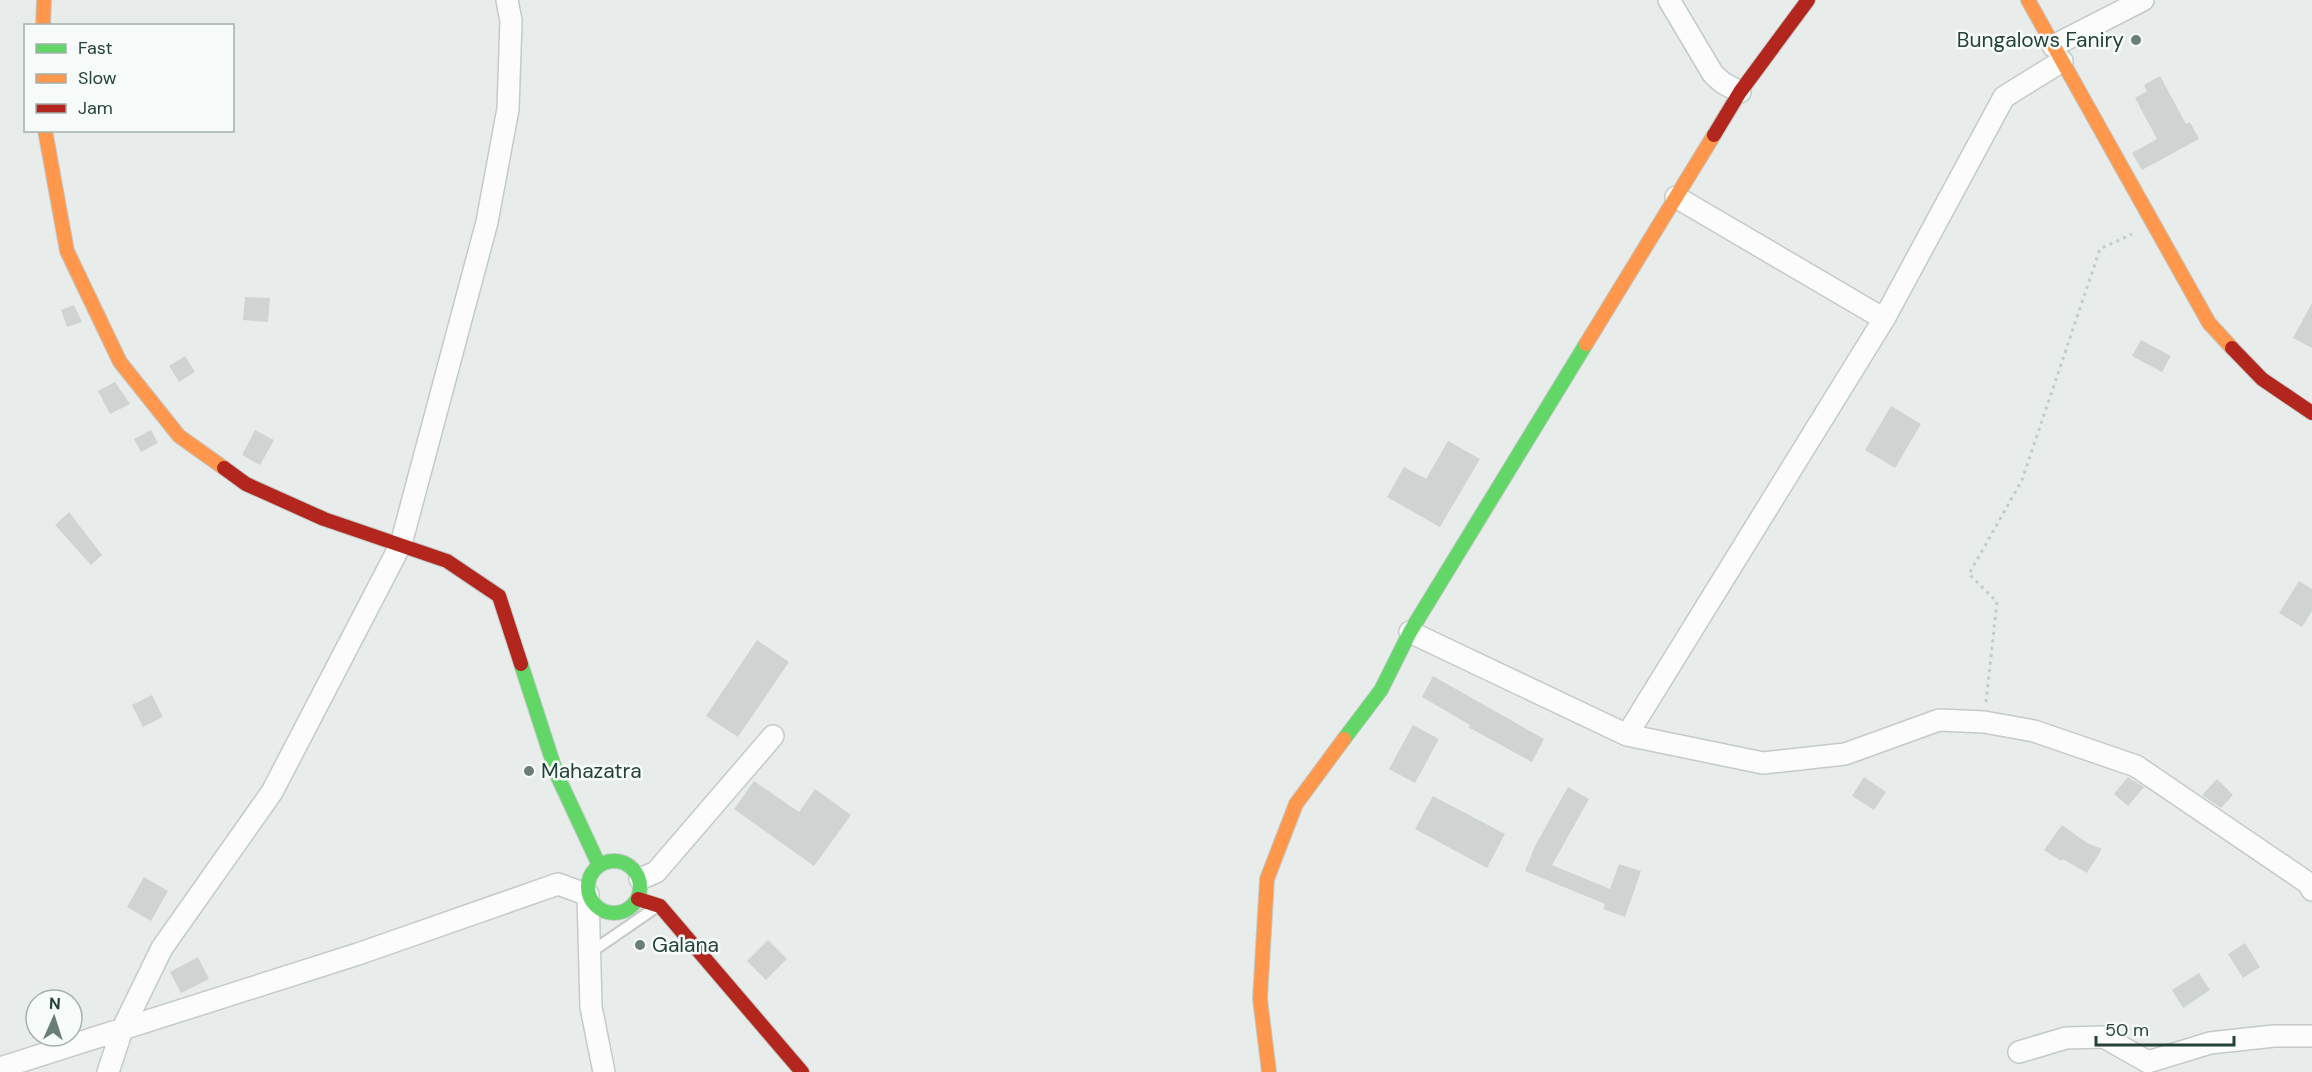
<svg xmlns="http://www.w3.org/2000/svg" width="2312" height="1072" font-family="'DM Sans',sans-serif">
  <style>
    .building { fill: #cfd4d2 }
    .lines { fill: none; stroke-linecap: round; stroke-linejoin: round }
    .lane-casing { stroke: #c5cac8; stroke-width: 14 }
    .street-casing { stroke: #c5cac8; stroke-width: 24 }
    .fast-casing { stroke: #c3cbc8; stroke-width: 16 }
    .slow-casing { stroke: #c3cbc8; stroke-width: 16 }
    .jam-casing { stroke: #c3cbc8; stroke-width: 16 }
    .path { stroke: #c3ccca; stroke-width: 3; stroke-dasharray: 3 4.5; stroke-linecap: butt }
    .lane { stroke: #fcfcfc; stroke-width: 10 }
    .street { stroke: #fcfcfc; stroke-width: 21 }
    .fast { stroke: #63d668; stroke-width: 14 }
    .slow { stroke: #ff974d; stroke-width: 14 }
    .jam { stroke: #b3261e; stroke-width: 14 }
    .poi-dot { fill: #697e78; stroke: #f7fbf9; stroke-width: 2 }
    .labels { text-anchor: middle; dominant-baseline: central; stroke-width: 5; stroke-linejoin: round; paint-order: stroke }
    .poi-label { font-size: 21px; fill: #24423a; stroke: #f7fbf9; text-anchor: start }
  </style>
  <rect width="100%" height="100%" fill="#e8edeb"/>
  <path class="building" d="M2160 76 2186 124 2190 122 2199 139 2142 170 2132 153 2157 139 2135 98 2147 91 2144 85Z
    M245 297 270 298 268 322 243 320Z
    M2312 303V348L2293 338Z
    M74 305 82 322 67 327 61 310Z
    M2141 340 2171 356 2162 372 2132 356Z
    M185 356 195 372 179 382 169 366Z
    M115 382 130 404 110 414 98 391Z
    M1891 406 1921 424 1895 468 1865 450Z
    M151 430 158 443 141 452 134 439Z
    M255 430 274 440 260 465 242 455Z
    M1448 441 1480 459 1440 527 1387 497 1404 467 1426 479Z
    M69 512 102 555 91 565 55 525Z
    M2299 581 2312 589V611L2302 627 2279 613Z
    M757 640 789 662 738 737 706 716Z
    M1433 676 1544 739 1532 762 1468 727 1470 725 1422 697Z
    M152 695 163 717 143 727 132 705Z
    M1413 725 1439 739 1415 783 1389 769Z
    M1864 777 1886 792 1874 810 1852 796Z
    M2128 777 2144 787 2128 806 2114 794Z
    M2217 779 2233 795 2221 808 2202 795Z
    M754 781 799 812 815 789 851 815 814 866 734 809Z
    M1568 787 1589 799 1552 865 1610 889 1619 864 1641 871 1625 917 1603 909 1605 904 1525 871 1534 848Z
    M1433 796 1505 834 1487 868 1415 829Z
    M2062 825 2087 843 2102 849 2087 873 2063 859 2061 861 2044 850Z
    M144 877 168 891 151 921 127 907Z
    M768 940 787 959 766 980 747 961Z
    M2245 943 2260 967 2243 978 2228 954Z
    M198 957 209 979 181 993 170 972Z
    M2199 973 2210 990 2183 1008 2172 990Z"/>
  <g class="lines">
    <g class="lane-casing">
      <path id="lane" d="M591 952 655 908"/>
    </g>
    <g class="street-casing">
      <path id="street" d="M1669 0 1713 74 1723 83 1740 92
        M2053 46 2143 0
        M1676 197 1884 319
        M1410 632 1627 735 1884 319 2004 97 2062 61
        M1627 735 1763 763 1845 754 1939 720 1984 722 2034 731 2136 766 2308 883 2312 890
        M640 879 656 872 773 736
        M2019 1052 2066 1038 2104 1037 2148 1062 2210 1043 2274 1036H2312
        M0 1068 358 954 558 884 588 895 591 1007 604 1072
        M108 1072 122 1030 162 948 272 792 401 544 487 222 508 109 511 21 507 0"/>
    </g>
    <g class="fast-casing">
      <path id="fast" d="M521 664 557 775 599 865
        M1344 739 1381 690 1410 632 1586 344
        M588 887a26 26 0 1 1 52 0a26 26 0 1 1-52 0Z"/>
    </g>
    <g class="slow-casing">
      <path id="slow" d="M2028 0 2209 323 2232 348
        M43 26 44 0
        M45 130 67 251 120 362 179 436 224 468
        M1586 344 1714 135
        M1269 1072 1260 999 1267 879 1296 804 1344 739"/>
    </g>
    <g class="jam-casing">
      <path id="jam" d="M1714 135 1740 92 1808 0
        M2232 348 2262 379 2312 413
        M224 468 246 484 324 519 447 561 499 596 521 664
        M638 899 660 906 802 1072"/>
    </g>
    <path class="path" d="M1986 702 1997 602 1969 574 2022 480 2100 249 2132 234"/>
    <use href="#lane" class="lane"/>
    <use href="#street" class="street"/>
    <use href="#fast" class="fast"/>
    <use href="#slow" class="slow"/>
    <use href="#jam" class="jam"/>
  </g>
  <g class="poi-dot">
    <circle cx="2136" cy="40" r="6"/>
    <circle cx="529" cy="771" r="6"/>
    <circle cx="640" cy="945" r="6"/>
  </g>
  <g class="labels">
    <g class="poi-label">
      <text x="2124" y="40" text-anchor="end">Bungalows Faniry</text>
      <text x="541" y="771">Mahazatra</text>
      <text x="652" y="945">Galana</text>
    </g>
  </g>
  <rect x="24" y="24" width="210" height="108" fill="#f7fbf9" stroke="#a3b1ad" stroke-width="1.5"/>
  <rect x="36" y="44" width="30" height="9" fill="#63d668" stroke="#a3b1ad" stroke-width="1.5"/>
  <text x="78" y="54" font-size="18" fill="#24423a">Fast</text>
  <rect x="36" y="74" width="30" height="9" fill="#ff974d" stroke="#a3b1ad" stroke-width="1.5"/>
  <text x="78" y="84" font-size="18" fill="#24423a">Slow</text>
  <rect x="36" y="104" width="30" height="9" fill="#b3261e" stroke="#a3b1ad" stroke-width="1.5"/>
  <text x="78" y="114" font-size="18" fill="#24423a">Jam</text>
  <g transform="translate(54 1018) rotate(3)"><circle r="28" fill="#f7fbf9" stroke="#a3b1ad" stroke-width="1.5"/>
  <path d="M0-4.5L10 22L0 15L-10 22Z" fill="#697e78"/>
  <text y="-9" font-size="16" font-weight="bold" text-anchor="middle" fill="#24423a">N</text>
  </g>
  <path d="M2096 1036v9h138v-9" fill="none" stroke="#24423a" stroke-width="3"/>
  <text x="2105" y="1036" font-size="18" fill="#24423a" stroke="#f7fbf9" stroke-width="4.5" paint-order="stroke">50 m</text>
</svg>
